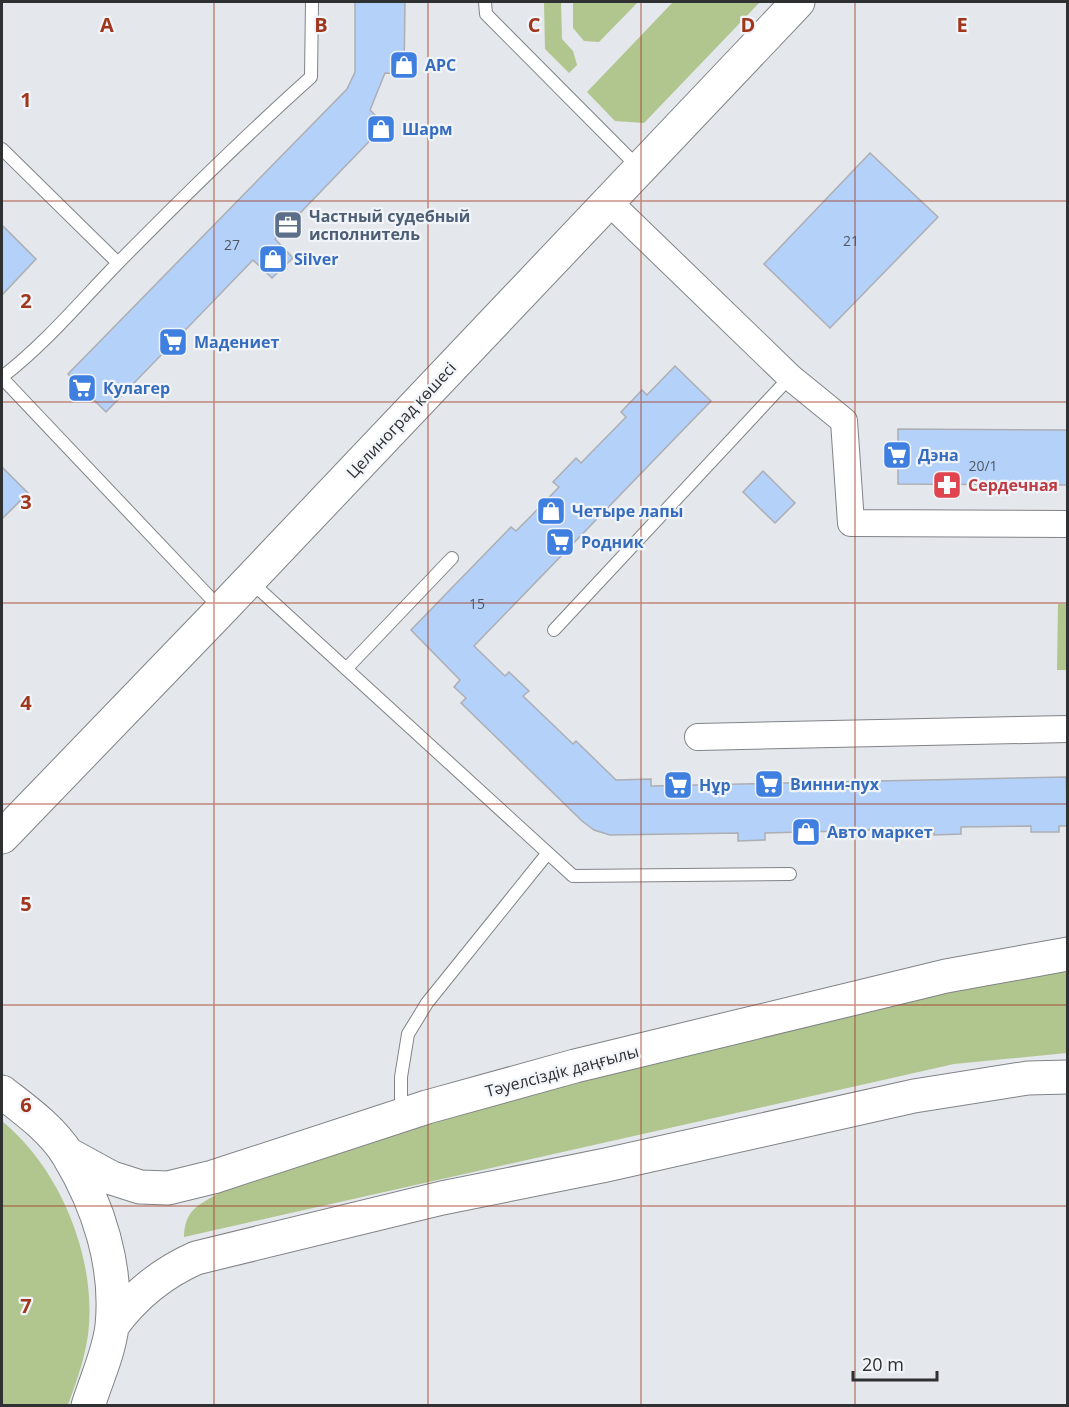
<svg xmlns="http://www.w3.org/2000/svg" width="1069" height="1407" font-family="'Open Sans',sans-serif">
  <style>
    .green { fill: #b1c58e }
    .building { fill: #b4d1f9; stroke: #acaeb3; stroke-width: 1.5 }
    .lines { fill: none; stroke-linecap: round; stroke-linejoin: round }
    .lane-casing { stroke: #808387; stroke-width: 14 }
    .street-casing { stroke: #808387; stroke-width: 28 }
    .secondary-casing { stroke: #808387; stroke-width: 35 }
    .lane { stroke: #fff; stroke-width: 12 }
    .street { stroke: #fff; stroke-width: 26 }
    .secondary { stroke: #fff; stroke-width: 33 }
    .grid { fill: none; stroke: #a0371d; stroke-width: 1.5; stroke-opacity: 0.55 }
    .labels { text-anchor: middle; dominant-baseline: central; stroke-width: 4.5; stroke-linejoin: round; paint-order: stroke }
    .number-label { font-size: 14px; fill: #505863 }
    .shop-label { font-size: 16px; font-weight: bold; fill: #366cbe; stroke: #f1f4f8; text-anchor: start }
    .service-label { font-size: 16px; font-weight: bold; fill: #4e5e75; stroke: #f1f4f8; text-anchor: start }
    .street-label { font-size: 16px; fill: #2e3031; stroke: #f1f4f8 }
    .health-label { font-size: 16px; font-weight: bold; fill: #be3a42; stroke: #f1f4f8; text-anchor: start }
    .grid-label { font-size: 20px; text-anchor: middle; font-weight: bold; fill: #a0371d; stroke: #f1f4f8; stroke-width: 4.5; stroke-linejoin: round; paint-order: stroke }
  </style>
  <rect width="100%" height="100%" fill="#e4e7eb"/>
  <path class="green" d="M544 2H561L562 39 573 51 577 65 569 73 545 49Z
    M573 2H638L599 42 584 41 573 28Z
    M673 2H760L644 123 615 121 587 92Z
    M1058 604H1067V670H1057Z
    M1067 969V1053L954 1064 184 1237C185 1210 197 1206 219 1193L513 1097 966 986Z
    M2 1121C59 1168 94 1252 89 1325 87 1353 77 1380 68 1405H2Z"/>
  <path class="building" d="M355 2H405L404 74 385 73 370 110 385 125 275 239 293 258 272 278 253 260 106 412 68 374 347 89 355 72Z
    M870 153 938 217 830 328 764 264Z
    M2 225 36 259 2 295Z
    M675 366 711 401 474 646 505 676 509 672 529 691 523 696 573 744 576 741 616 780 651 779V786L1066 777 1068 826H1059V832H1031V826L961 827V834L934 835V828L864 830V837L840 838V831L765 833V840L738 841V833L610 835 594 830 582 821 461 703 466 698 454 687 460 680 411 630 511 527 516 531 531 516 559 487 553 482 576 458 581 463 626 417 621 412 642 390 647 395Z
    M898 429 1068 430V485L898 484Z
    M2 467 28 493 2 519Z
    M763 471 795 503 775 523 743 492Z"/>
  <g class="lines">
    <g class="lane-casing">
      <path id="lane" d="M485 2 486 14 639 168
        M2 149 118 263
        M2 377C44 345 79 303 116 265 179 201 244 137 311 77L312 2
        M2 378 220 608
        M250 581 573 876 790 874
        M554 630 790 377
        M346 669 452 558
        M401 1114V1077L408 1034 427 1003 547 854"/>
    </g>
    <g class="street-casing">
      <path id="street" d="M608 201 790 377 844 421 851 523 1068 524
        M698 737 1068 729"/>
    </g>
    <g class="secondary-casing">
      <path id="secondary" d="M2 837 222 609 798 2
        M2 1092C25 1110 52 1129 68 1155 99 1206 118 1267 112 1326 109 1353 96 1380 88 1406
        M68 1154 112 1178 140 1187 168 1188 213 1177 427 1107 575 1066 946 976 1068 954
        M112 1326C134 1296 162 1273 196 1258L442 1198 606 1165 914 1096 1028 1078 1068 1077"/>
    </g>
    <use href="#lane" class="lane"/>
    <use href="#street" class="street"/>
    <use href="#secondary" class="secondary"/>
  </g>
  <path class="grid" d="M214 2V1406M428 2V1406M641 2V1406M855 2V1406M2 201H1068M2 402H1068M2 603H1068M2 804H1068M2 1005H1068M2 1206H1068"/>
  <defs>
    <g id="shop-square" transform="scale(1.5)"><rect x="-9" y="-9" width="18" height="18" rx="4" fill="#3f7fe0" stroke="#f1f4f8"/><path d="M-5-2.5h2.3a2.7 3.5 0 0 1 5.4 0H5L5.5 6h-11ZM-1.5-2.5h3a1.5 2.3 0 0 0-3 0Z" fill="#fff"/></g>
    <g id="office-square" transform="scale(1.5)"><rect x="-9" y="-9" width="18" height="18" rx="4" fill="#5c6f8a" stroke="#f1f4f8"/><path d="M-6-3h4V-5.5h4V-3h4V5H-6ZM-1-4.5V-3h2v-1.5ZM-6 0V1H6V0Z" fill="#fff"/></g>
    <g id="supermarket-square" transform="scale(1.5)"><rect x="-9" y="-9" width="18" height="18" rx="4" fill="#3f7fe0" stroke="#f1f4f8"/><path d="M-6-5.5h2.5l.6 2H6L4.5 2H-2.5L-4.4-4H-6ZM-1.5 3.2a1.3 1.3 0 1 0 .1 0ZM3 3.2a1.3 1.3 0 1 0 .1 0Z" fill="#fff"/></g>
    <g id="pharmacy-square" transform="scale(1.5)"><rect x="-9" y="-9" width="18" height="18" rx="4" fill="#e0444e" stroke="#f1f4f8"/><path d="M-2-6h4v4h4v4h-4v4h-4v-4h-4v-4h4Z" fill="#fff"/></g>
  </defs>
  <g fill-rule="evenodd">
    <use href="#shop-square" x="404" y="65"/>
    <use href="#shop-square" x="381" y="129"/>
    <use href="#office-square" x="288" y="225"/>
    <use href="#shop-square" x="273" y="259"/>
    <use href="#supermarket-square" x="173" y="342"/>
    <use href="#supermarket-square" x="82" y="388"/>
    <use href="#supermarket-square" x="897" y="455"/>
    <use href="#pharmacy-square" x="947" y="485"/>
    <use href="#shop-square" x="551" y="511"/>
    <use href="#supermarket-square" x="560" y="542"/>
    <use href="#supermarket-square" x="769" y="784"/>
    <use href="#supermarket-square" x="678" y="785"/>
    <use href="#shop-square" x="806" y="832"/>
  </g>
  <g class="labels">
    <g class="number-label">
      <text x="851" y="240">21</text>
      <text x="232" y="244">27</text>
      <text x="983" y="465">20/1</text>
      <text x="477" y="603">15</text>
    </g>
    <g class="shop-label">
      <text x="425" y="65">АРС</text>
      <text x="402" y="129">Шарм</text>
      <text x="294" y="259">Silver</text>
      <text x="194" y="342">Мадениет</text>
      <text x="103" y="388">Кулагер</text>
      <text x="918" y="455">Дэна</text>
      <text x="572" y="511">Четыре лапы</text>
      <text x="581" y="542">Родник</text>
      <text x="790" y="784">Винни-пух</text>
      <text x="699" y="785">Нұр</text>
      <text x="827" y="832">Авто маркет</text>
    </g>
    <g class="service-label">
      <text x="309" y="216">Частный судебный<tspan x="309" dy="18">исполнитель</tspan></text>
    </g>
    <g class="street-label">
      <text transform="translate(401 420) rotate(-47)">Целиноград көшесі</text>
      <text transform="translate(562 1071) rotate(-15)">Тәуелсіздік даңғылы</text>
    </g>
    <g class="health-label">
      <text x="968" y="485">Сердечная</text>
    </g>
  </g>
  <g class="grid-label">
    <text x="107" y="32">A</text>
    <text x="321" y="32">B</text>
    <text x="534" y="32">C</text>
    <text x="748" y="32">D</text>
    <text x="962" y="32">E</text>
    <text x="26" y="107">1</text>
    <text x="26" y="308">2</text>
    <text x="26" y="509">3</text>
    <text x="26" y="710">4</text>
    <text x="26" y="911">5</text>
    <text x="26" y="1112">6</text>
    <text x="26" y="1313">7</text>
  </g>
  <rect width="1069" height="1407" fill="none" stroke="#2e3031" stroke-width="6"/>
  <path d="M853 1371v9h84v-9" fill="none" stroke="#2e3031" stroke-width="3"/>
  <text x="862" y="1371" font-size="18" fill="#2e3031" stroke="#f1f4f8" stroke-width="4.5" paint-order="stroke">20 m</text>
</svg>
